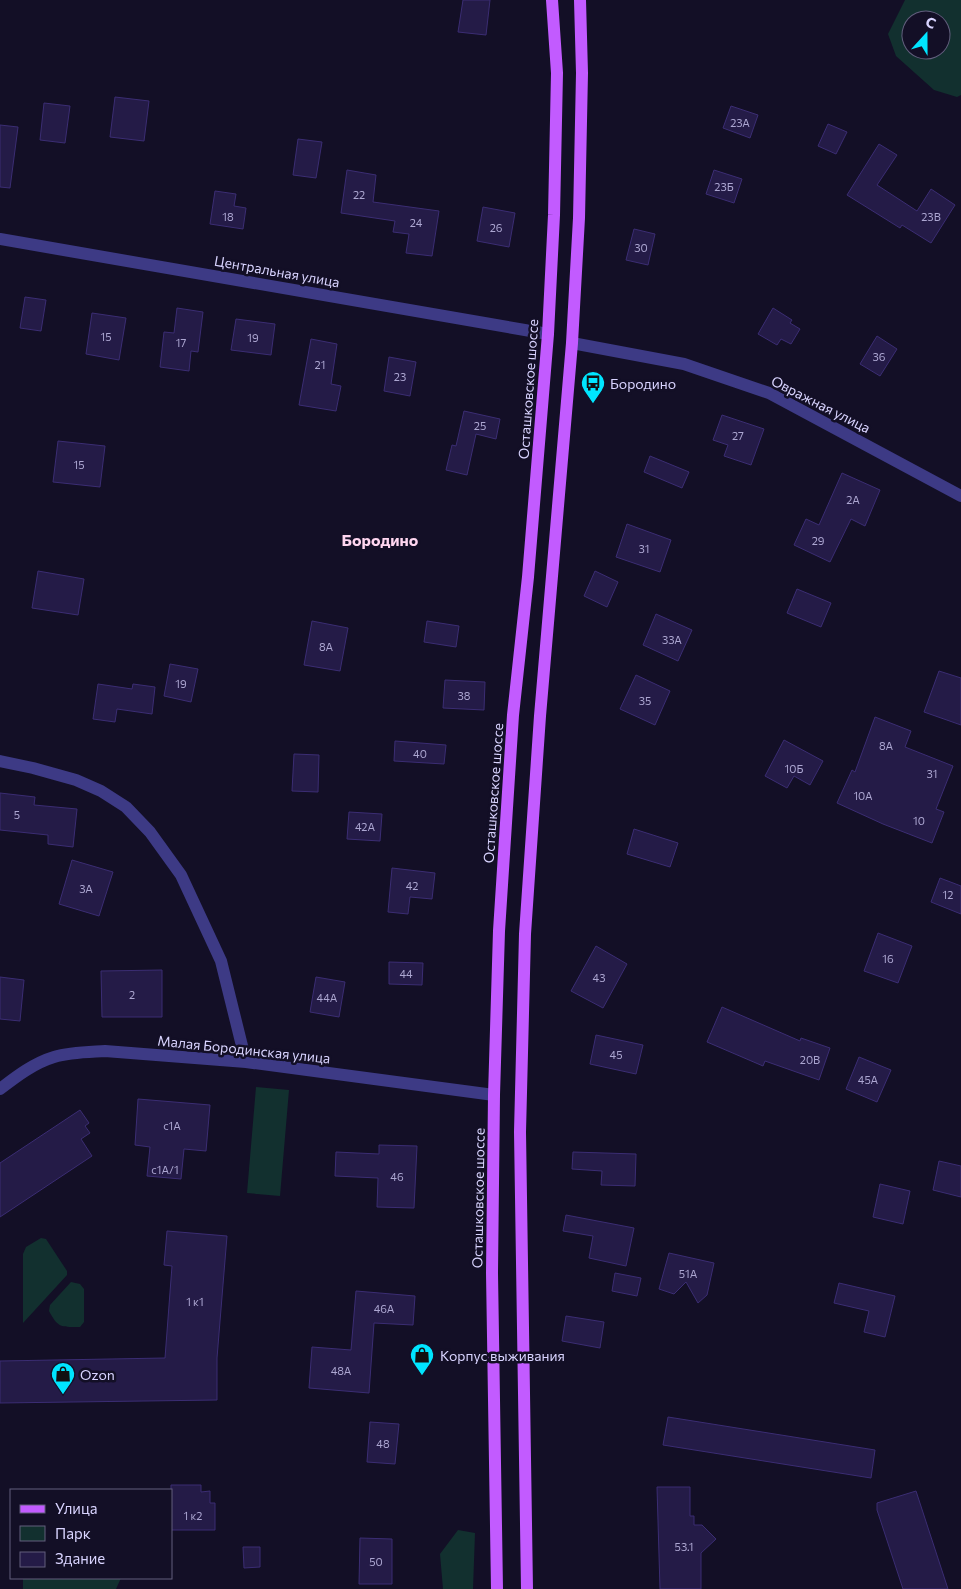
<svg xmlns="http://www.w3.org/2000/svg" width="961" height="1589" font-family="Commissioner,sans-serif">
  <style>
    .green { fill: #12302f; fill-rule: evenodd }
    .building { fill: #241b47; stroke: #3b2d73 }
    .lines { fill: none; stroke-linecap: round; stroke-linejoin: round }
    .minor { stroke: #3d3a85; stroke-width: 12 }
    .major { stroke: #c25bff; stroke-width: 12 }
    .labels { text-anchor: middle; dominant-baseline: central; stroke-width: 5; stroke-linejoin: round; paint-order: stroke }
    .number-label { font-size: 11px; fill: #aca6d1 }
    .street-label { font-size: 14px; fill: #d9d4ff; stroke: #130f26 }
    .poi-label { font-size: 14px; fill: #d9d4ff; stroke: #130f26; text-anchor: start }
    .quarter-label { font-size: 16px; font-weight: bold; fill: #ffd6f0; stroke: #130f26 }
  </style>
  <rect width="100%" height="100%" fill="#130f26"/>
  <path class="green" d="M905 0H961V95L957 97 934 90 896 56 888 34ZM911 20H941V50H911Z
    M256 1087 289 1090 280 1196 247 1193Z
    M41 1238 46 1239 67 1271V1275L23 1323V1254L26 1247Z
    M71 1282 80 1284 84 1289V1322L80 1327C61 1327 58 1328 49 1311L50 1305Z
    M458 1530 475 1533 473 1589H443L440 1554Z
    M23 1578H121L116 1589H23Z"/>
  <path class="building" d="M463 0H490L486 35 458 32Z
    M115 97 149 101 144 141 110 137Z
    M44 103 70 106 65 143 40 140Z
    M731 106 758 115 750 138 723 128Z
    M828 124 847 132 836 154 818 146Z
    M0 125 18 127 10 188 0 187Z
    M298 139 322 142 316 178 293 175Z
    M879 144 897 155 877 185 917 211 931 189 955 205 931 243 902 225 900 228 847 195Z
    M347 170 376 175 373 202 439 211 432 256 406 253 409 234 393 232 395 221 341 213Z
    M714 170 742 179 734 203 706 194Z
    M215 191 236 194 234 206 246 208 243 229 210 224Z
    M483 207 515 213 509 247 477 241Z
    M634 229 655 234 648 265 626 260Z
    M25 297 46 300 41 331 20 328Z
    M177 308 203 312 198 352 191 351 189 371 160 367 164 332 174 333Z
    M773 308 792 320 790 323 800 329 791 344 781 339 777 345 758 334Z
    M92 313 126 318 119 360 86 354Z
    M236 319 275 324 271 355 231 350Z
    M877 336 897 349 880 376 860 364Z
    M311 339 337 344 331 384 341 386 336 411 299 405Z
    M389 357 416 362 410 396 384 391Z
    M464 411 500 419 496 439 476 434 467 475 446 470 452 445 456 446Z
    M722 415 764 429 751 465 724 456 728 445 713 440Z
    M58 441 105 446 100 487 53 482Z
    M650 456 689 472 682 488 644 472Z
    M842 473 880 490 865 526 851 519 830 562 794 545 806 519 819 525Z
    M627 524 671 540 660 572 616 557Z
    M38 571 84 579 78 615 32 608Z
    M595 571 618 582 607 607 584 596Z
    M797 589 831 603 821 627 787 613Z
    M656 614 692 630 678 661 643 645Z
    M312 621 348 628 340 671 304 665Z
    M427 621 459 626 456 647 424 642Z
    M170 664 198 669 191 702 164 696Z
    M939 671 961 678V725L924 712Z
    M636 675 670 691 655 725 620 709Z
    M445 680 485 682 484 710 443 708Z
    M98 684 132 689 133 684 155 687 152 714 117 709 115 722 93 719Z
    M875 717 911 731 905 747 953 766 936 809 944 812 932 843 883 824 837 803 852 770 855 772Z
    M784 740 823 761 810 785 794 776 787 788 765 776Z
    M395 741 446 745 444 764 394 761Z
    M294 754 319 755 318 792 292 791Z
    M0 793 35 797 34 805 77 809 73 847 48 844V835L0 830Z
    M349 812 382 814 380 841 347 839Z
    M634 829 678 843 670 867 627 854Z
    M72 860 113 872 99 916 59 904Z
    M392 868 435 873 432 899 410 897 408 914 388 912Z
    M940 878 961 886V914L931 902Z
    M878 933 912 946 898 983 864 971Z
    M596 946 627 964 603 1008 571 991Z
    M389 962 423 963 422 985 389 984Z
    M162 970V1017H102L101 971Z
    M0 977 24 980 20 1021 0 1019Z
    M316 977 345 982 339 1017 310 1012Z
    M722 1007 800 1041 801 1038 830 1048 819 1080 765 1061 763 1066 707 1042Z
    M596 1035 643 1045 636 1074 590 1064Z
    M859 1057 891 1070 877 1102 846 1089Z
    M138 1099 210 1105 206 1151 184 1149 181 1179 147 1176 150 1147 135 1145Z
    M80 1110 89 1123 85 1126 90 1133 81 1139 92 1156 0 1217V1163Z
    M379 1145 417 1146 414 1208 377 1207 378 1178 335 1176 336 1152 379 1154Z
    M573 1152 636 1154 635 1186 601 1185 602 1171 572 1169Z
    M939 1161 961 1166V1197L933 1190Z
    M880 1184 910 1191 903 1224 873 1217Z
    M566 1215 634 1228 626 1266 589 1258 593 1236 563 1231Z
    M167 1231 227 1236 217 1358V1400L0 1403V1361L165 1358 172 1266 164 1265Z
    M669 1253 714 1263 707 1295 698 1303 686 1282 674 1294 659 1289Z
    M615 1273 641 1278 637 1296 612 1291Z
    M839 1283 895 1296 885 1337 864 1332 869 1311 834 1303Z
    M356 1291 415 1296 413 1325 374 1323 369 1393 309 1388 312 1347 351 1350Z
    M566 1316 604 1322 600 1348 562 1341Z
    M668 1417 875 1450 871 1478 663 1445Z
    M370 1422 399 1424 395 1464 367 1462Z
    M171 1485H201V1492L210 1491V1503H215V1530H171Z
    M657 1487H690V1516H694V1525H702L716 1539 701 1553V1589H660Z
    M916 1491 948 1589H903L877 1510V1503Z
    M360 1538 392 1539V1584H359Z
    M243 1547H260V1567L244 1568Z"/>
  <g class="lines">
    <path class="minor" d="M0 239 548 334
      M572 343 684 364 769 393 961 496
      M0 761 33 768 76 780 101 791 126 807 150 832 181 875 221 961 246 1062
      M0 1089C17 1076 34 1063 54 1057 70 1052 89 1052 105 1051L246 1062 494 1095"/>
    <path class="major" d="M497 1589 492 1273 494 1095 499 931 513 715 528 577 548 334 554 215 557 73 552 0
      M527 1589 520 1132 525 934 540 716 572 343 579 218 582 73 580 0"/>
  </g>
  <defs>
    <g id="bus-pin" transform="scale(1.25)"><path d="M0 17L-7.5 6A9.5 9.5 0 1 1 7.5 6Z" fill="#00e5ff" stroke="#130f26"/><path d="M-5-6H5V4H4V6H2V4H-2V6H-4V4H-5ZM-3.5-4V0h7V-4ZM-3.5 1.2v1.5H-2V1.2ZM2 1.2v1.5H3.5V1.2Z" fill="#111"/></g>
    <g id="shop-pin" transform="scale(1.25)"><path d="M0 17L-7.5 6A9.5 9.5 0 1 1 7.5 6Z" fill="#00e5ff" stroke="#130f26"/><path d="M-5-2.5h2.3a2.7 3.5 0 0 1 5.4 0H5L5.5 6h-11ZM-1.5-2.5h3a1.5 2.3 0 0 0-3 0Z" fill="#111"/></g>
  </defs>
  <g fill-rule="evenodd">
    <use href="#bus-pin" x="593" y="383"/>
    <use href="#shop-pin" x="422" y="1355"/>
    <use href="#shop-pin" x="63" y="1374"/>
  </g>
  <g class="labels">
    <g class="number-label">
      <text x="740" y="122">23А</text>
      <text x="724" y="186">23Б</text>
      <text x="359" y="194">22</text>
      <text x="228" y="216">18</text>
      <text x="931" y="216">23В</text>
      <text x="416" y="222">24</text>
      <text x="496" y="227">26</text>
      <text x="641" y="247">30</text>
      <text x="106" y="336">15</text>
      <text x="253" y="337">19</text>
      <text x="181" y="342">17</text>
      <text x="879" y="356">36</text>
      <text x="320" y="364">21</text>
      <text x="400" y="376">23</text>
      <text x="480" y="425">25</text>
      <text x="738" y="435">27</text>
      <text x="79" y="464">15</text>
      <text x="853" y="499">2А</text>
      <text x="818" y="540">29</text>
      <text x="644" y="548">31</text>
      <text x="672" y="639">33А</text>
      <text x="326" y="646">8А</text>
      <text x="181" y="683">19</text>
      <text x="464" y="695">38</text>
      <text x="645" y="700">35</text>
      <text x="886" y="745">8А</text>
      <text x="420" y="753">40</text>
      <text x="794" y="768">10Б</text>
      <text x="932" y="773">31</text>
      <text x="863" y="795">10А</text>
      <text x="17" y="814">5</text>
      <text x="919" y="820">10</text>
      <text x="365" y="826">42А</text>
      <text x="412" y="885">42</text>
      <text x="86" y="888">3А</text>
      <text x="948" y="894">12</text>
      <text x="888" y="958">16</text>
      <text x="406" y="973">44</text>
      <text x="599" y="977">43</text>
      <text x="132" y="994">2</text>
      <text x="327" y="997">44А</text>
      <text x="616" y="1054">45</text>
      <text x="810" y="1059">20В</text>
      <text x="868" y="1079">45А</text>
      <text x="172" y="1125">с1А</text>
      <text x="165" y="1169">с1А/1</text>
      <text x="397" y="1176">46</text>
      <text x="688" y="1273">51А</text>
      <text x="195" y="1301">1 к1</text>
      <text x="384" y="1308">46А</text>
      <text x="341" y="1370">48А</text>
      <text x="383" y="1443">48</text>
      <text x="193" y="1515">1 к2</text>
      <text x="684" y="1546">53.1</text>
      <text x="376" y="1561">50</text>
    </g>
    <g class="street-label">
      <text transform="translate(277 271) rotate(10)">Центральная улица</text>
      <text transform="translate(528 389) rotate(-86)">Осташковское шоссе</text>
      <text transform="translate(821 404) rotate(27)">Овражная улица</text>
      <text transform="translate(493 793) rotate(-86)">Осташковское шоссе</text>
      <text transform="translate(244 1049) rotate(6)">Малая Бородинская улица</text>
      <text transform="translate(478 1198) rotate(-89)">Осташковское шоссе</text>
    </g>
    <g class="poi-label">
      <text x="610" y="383">Бородино</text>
      <text x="440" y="1355">Корпус выживания</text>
      <text x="80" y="1374">Ozon</text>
    </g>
    <g class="quarter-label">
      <text x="380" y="539">Бородино</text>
    </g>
  </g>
  <rect x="10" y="1489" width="162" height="90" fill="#130f26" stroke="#625e7d"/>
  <rect x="20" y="1505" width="25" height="8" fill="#c25bff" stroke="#625e7d"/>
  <text x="55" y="1514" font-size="15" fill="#d9d4ff">Улица</text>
  <rect x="20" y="1526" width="25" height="15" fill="#12302f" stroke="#625e7d"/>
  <text x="55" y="1539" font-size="15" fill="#d9d4ff">Парк</text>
  <rect x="20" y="1552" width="25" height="15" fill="#241b47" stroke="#625e7d"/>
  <text x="55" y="1564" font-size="15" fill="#d9d4ff">Здание</text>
  <g transform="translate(926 35) rotate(21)"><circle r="24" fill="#130f26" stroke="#625e7d"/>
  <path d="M0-4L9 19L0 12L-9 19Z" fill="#00e5ff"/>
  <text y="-8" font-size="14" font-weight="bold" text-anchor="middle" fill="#d9d4ff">С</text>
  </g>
</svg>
